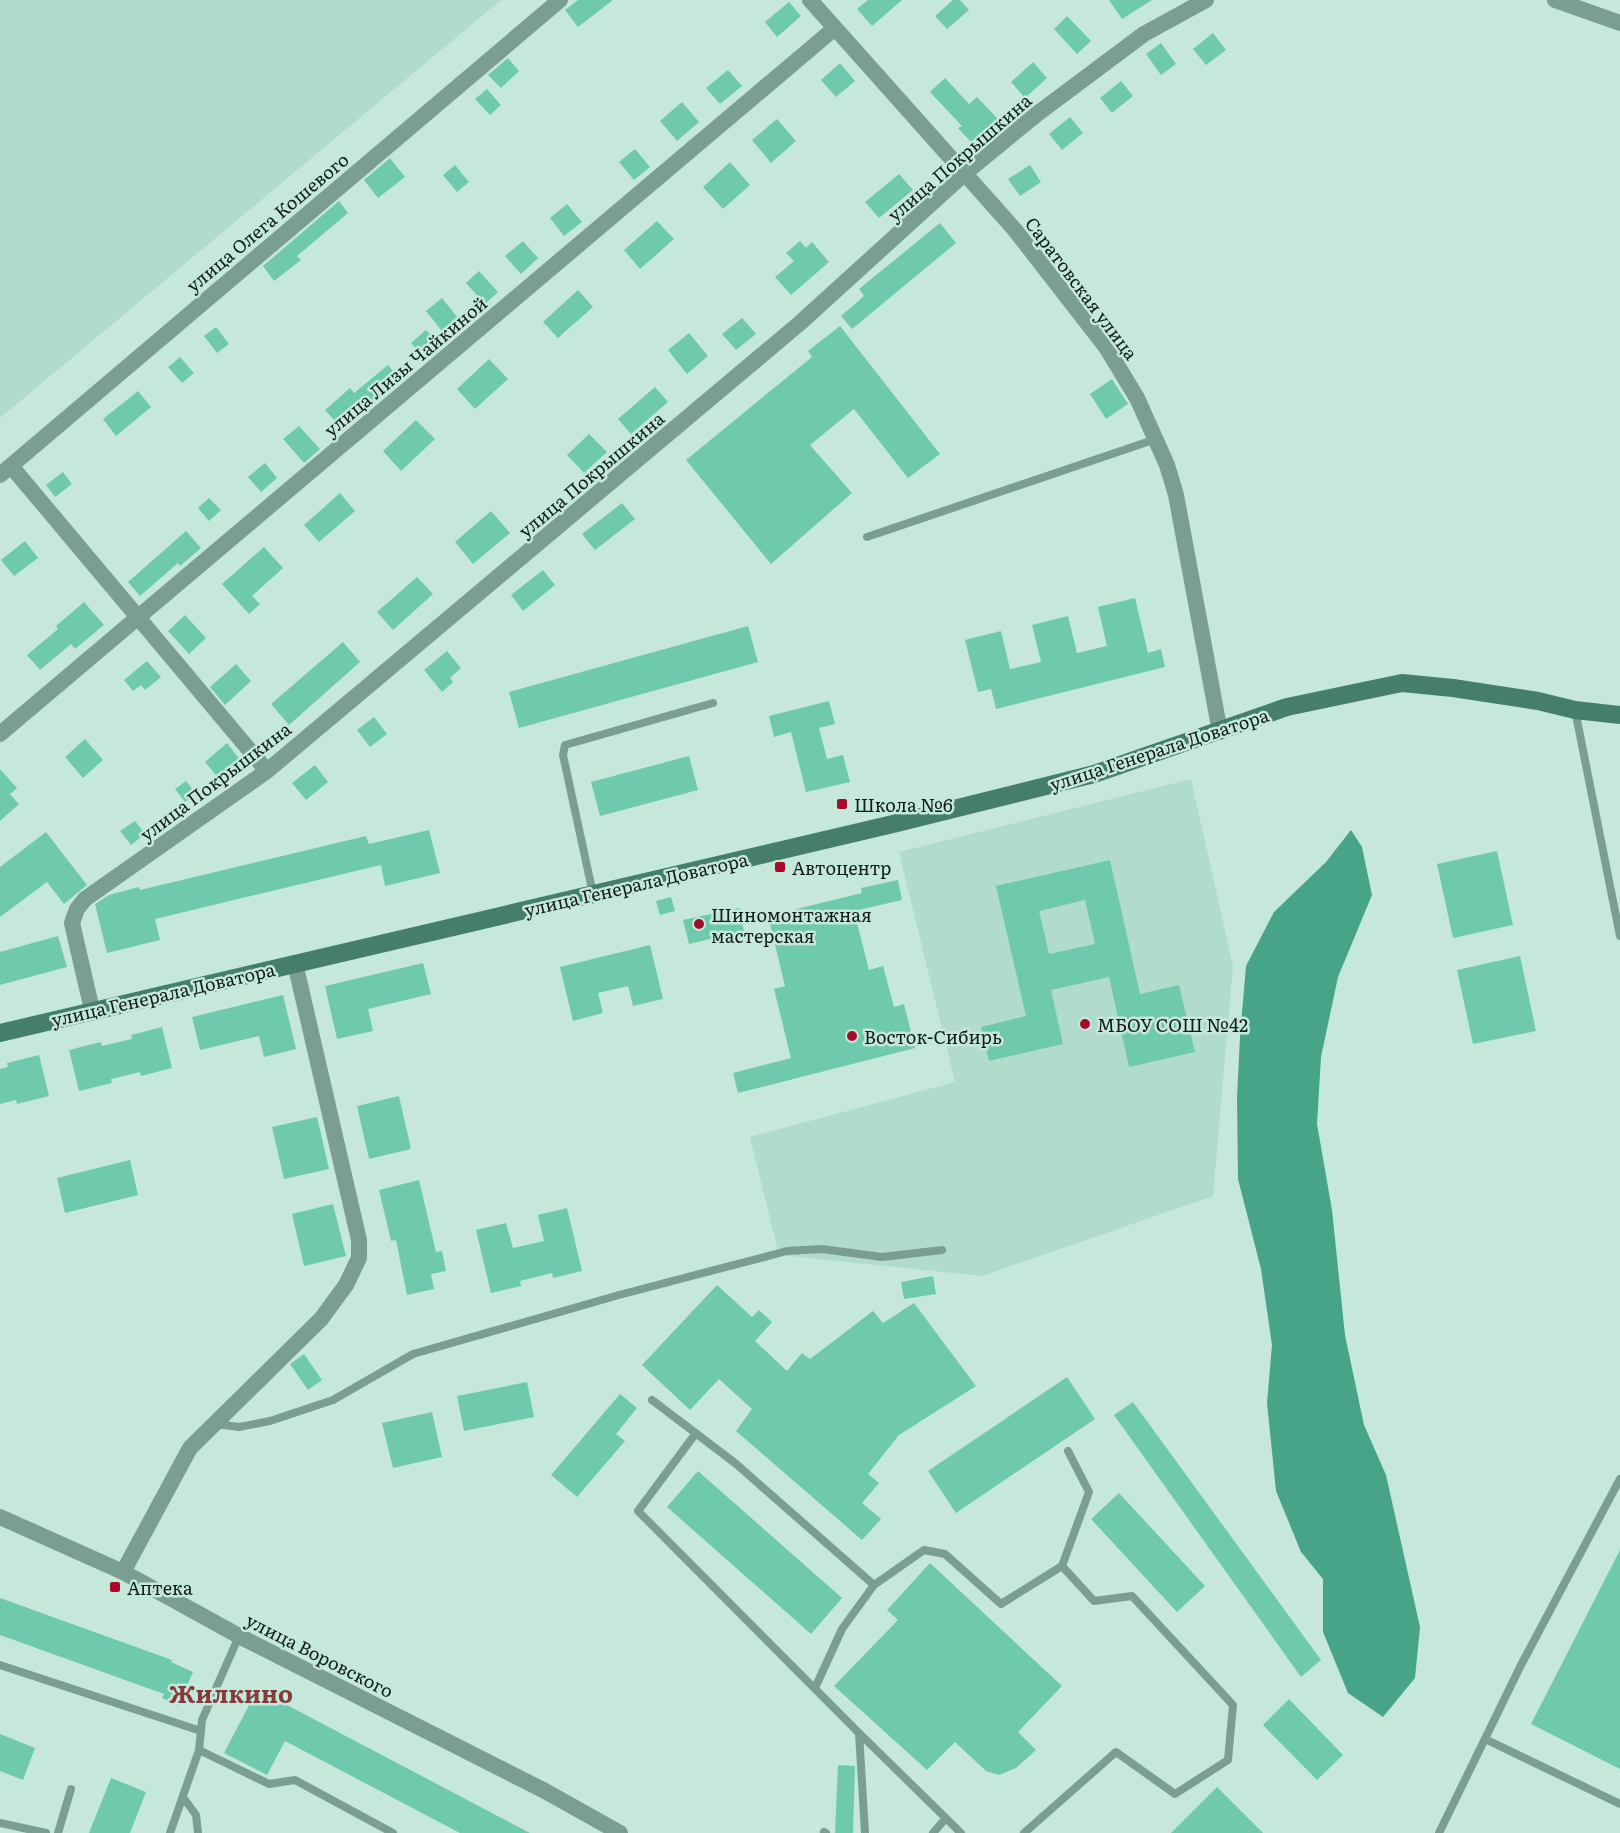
<svg xmlns="http://www.w3.org/2000/svg" width="1620" height="1833" font-family="Literata,serif">
  <style>
    .built { fill: #b1dccc }
    .water { fill: #47a488 }
    .building { fill: #6fcaad; fill-rule: evenodd }
    .lines { fill: none; stroke-linecap: round; stroke-linejoin: round }
    .lane { stroke: #7a9e91; stroke-width: 8 }
    .street { stroke: #7a9e91; stroke-width: 16 }
    .secondary { stroke: #457e6b; stroke-width: 18 }
    .poi-dot { fill: #a60b29; stroke: #c5e8db; stroke-width: 2 }
    .labels { text-anchor: middle; dominant-baseline: central; stroke-width: 5; stroke-linejoin: round; paint-order: stroke }
    .street-label { font-size: 18px; fill: #101d19; stroke: #c5e8db }
    .poi-label { font-size: 18px; fill: #101d19; stroke: #c5e8db; text-anchor: start }
    .district-label { font-size: 24px; font-weight: bold; fill: #833b3c; stroke: #c5e8db }
  </style>
  <rect width="100%" height="100%" fill="#c5e8db"/>
  <path class="built" d="M0 0H501L0 418Z
    M1191 779 1233 966 1213 1196 982 1276 779 1255 750 1137 955 1082 899 852Z"/>
  <path class="water" d="M1351 830 1362 847 1372 895 1338 977 1321 1057 1317 1124 1332 1210 1345 1335 1364 1425 1386 1475 1420 1627 1415 1678 1383 1717 1348 1693 1323 1632V1579L1301 1552 1276 1491 1267 1403 1272 1345 1261 1269 1238 1179 1237 1098 1240 1036 1246 966 1274 912 1326 862Z"/>
  <path class="building" d="M578 0H613L578 27 565 10Z
    M868 0H902L872 26 857 9Z
    M953 0H960L969 10 947 29 935 16Z
    M1109 0H1152L1122 19Z
    M789 2 801 16 777 37 765 22Z
    M1067 16 1091 41 1077 54 1054 29Z
    M1213 33 1226 50 1206 65 1193 49Z
    M1161 43 1176 64 1161 75 1146 54Z
    M508 58 519 71 501 88 488 75Z
    M1033 62 1047 78 1025 98 1011 82Z
    M840 63 855 81 836 97 821 80Z
    M728 70 742 86 720 104 706 88Z
    M945 78 969 104 977 97 998 119 972 143 958 128 962 126 930 92Z
    M1121 81 1133 96 1112 113 1100 98Z
    M487 89 501 105 490 115 475 99Z
    M682 102 699 122 677 141 660 121Z
    M1070 117 1083 133 1062 150 1049 134Z
    M777 119 796 141 771 163 752 140Z
    M635 149 650 167 634 180 619 162Z
    M390 158 405 177 378 198 364 180Z
    M730 162 750 185 723 209 703 187Z
    M455 165 469 182 457 192 443 175Z
    M1030 165 1041 182 1020 196 1008 179Z
    M899 174 913 190 879 218 865 202Z
    M339 201 348 213 297 256 301 260 274 281 263 266Z
    M567 204 582 222 564 236 550 218Z
    M657 221 674 239 640 269 624 250Z
    M940 223 956 243 852 329 841 316 864 296 859 289Z
    M523 241 538 258 521 274 505 256Z
    M800 241 806 248 812 242 829 262 791 295 775 277 794 261 786 253Z
    M479 271 498 292 485 304 466 283Z
    M578 290 593 307 558 338 543 322Z
    M442 298 458 318 442 331 426 311Z
    M742 318 756 334 736 350 722 334Z
    M840 326 940 454 908 478 854 409 810 445 852 493 771 564 686 460 812 357 808 351Z
    M216 327 229 344 217 353 204 336Z
    M426 330 438 344 423 356 411 343Z
    M689 333 708 356 687 374 668 350Z
    M180 357 194 373 182 383 168 367Z
    M489 359 508 379 475 409 457 389Z
    M388 365 400 380 343 430 325 410 350 388 354 393Z
    M1112 379 1128 404 1106 419 1090 394Z
    M655 387 668 402 631 434 618 419Z
    M138 391 151 407 116 436 103 419Z
    M416 420 435 439 401 471 383 451Z
    M299 426 320 449 304 463 283 439Z
    M589 434 607 452 584 473 567 455Z
    M265 463 277 478 261 492 248 477Z
    M63 472 72 484 55 497 46 485Z
    M340 493 355 511 319 542 304 525Z
    M209 498 221 510 209 521 198 508Z
    M622 503 635 519 595 550 582 534Z
    M491 511 510 533 473 564 455 542Z
    M186 531 201 548 180 566 178 563 140 596 128 582Z
    M25 541 38 558 14 576 1 560Z
    M264 547 283 568 252 596 260 604 249 614 222 584Z
    M543 570 555 585 523 611 511 595Z
    M417 577 433 594 393 630 377 612Z
    M1135 598 1148 653 1161 649 1165 667 996 709 991 689 978 692 965 640 1001 631 1010 669 1041 662 1032 625 1068 616 1077 653 1107 646 1098 607Z
    M84 602 104 625 75 649 71 644 40 670 27 655 58 629 56 626Z
    M185 615 206 638 189 654 168 631Z
    M748 626 758 662 519 728 509 692Z
    M343 642 360 662 289 725 271 704Z
    M447 651 461 668 450 678 453 682 442 692 424 670Z
    M147 661 161 677 145 690 141 685 133 691 124 680Z
    M236 664 251 681 225 705 210 687Z
    M829 701 835 724 819 728 827 759 843 755 850 782 806 792 791 732 774 737 769 716Z
    M374 717 387 734 370 747 357 730Z
    M85 739 103 760 83 778 65 757Z
    M227 743 241 761 219 779 205 762Z
    M689 756 698 790 600 816 591 782Z
    M315 765 328 782 306 800 292 783Z
    M0 769 17 788 10 794 19 804 0 821Z
    M186 781 196 794 185 802 175 789Z
    M135 821 145 834 131 845 120 831Z
    M429 830 440 873 385 886 381 865 155 919 160 940 107 953 95 904 109 895 139 887 140 890 366 836 369 844Z
    M46 832 87 885 64 904 47 882 0 917V867Z
    M1497 851 1513 925 1453 938 1437 864Z
    M1110 860 1140 994 1179 985 1195 1052 1129 1067 1109 977 1051 990 1063 1044 989 1061 981 1027 1026 1016 996 886ZM1085 900 1095 944 1049 954 1039 911Z
    M898 880 902 900 854 911 869 970 883 966 894 1007 904 1004 915 1048 738 1093 733 1073 791 1058 774 989 785 986 768 916 862 893 861 888Z
    M671 897 675 911 660 915 656 901Z
    M739 908 744 931 689 944 683 920Z
    M58 936 67 967 0 985V952Z
    M650 945 663 999 633 1006 628 986 598 993 603 1013 573 1021 560 967Z
    M1520 956 1536 1031 1473 1044 1457 970Z
    M423 963 431 994 368 1009 373 1031 337 1039 325 986Z
    M283 995 296 1049 264 1057 259 1036 200 1050 192 1017Z
    M162 1027 172 1068 141 1076 140 1072 111 1079 112 1083 79 1091 69 1050 101 1042 102 1046 132 1039 131 1035Z
    M39 1055 49 1096 17 1104 16 1100 0 1104V1069L8 1067 7 1063Z
    M399 1096 411 1149 369 1159 357 1106Z
    M317 1117 329 1169 284 1179 272 1127Z
    M130 1160 138 1195 65 1213 57 1178Z
    M419 1180 436 1252 442 1251 446 1271 431 1274 434 1289 407 1295 396 1240 391 1241 379 1190Z
    M333 1204 346 1256 304 1266 292 1214Z
    M567 1208 582 1271 553 1278 552 1273 520 1281 521 1286 491 1293 476 1230 506 1223 513 1248 544 1241 538 1215Z
    M933 1276 936 1294 904 1299 901 1282Z
    M717 1285 752 1317 759 1310 772 1322 755 1341 787 1371 802 1353 810 1359 873 1311 883 1323 914 1303 976 1386 899 1435 868 1474 879 1483 862 1503 881 1519 862 1540 736 1431 752 1409 719 1379 690 1410 642 1365Z
    M304 1354 322 1380 308 1390 290 1364Z
    M1067 1377 1095 1419 956 1513 928 1471Z
    M527 1382 534 1417 464 1431 457 1396Z
    M620 1394 637 1408 616 1434 625 1441 577 1497 551 1475Z
    M1133 1402 1321 1660 1301 1677 1114 1415Z
    M432 1412 442 1457 393 1468 382 1423Z
    M698 1471 842 1598 811 1634 667 1507Z
    M1119 1493 1205 1586 1177 1612 1091 1519Z
    M1620 1550V1769L1531 1724Z
    M930 1563 1062 1686 1018 1732 1036 1750 1016 1768 999 1775 986 1771 955 1742 927 1770 834 1686 898 1620 887 1610Z
    M0 1598 172 1660 171 1662 193 1672 178 1706 162 1698 164 1694 0 1635Z
    M257 1690 285 1704 530 1833H460L285 1741 267 1775 224 1753Z
    M1289 1699 1343 1755 1317 1780 1263 1725Z
    M0 1734 35 1748 23 1780 0 1771Z
    M838 1765 855 1766 853 1833H835Z
    M111 1778 146 1792 130 1833H89Z
    M1217 1787 1263 1833H1171Z"/>
  <g class="lines">
    <path class="lane" d="M867 537 1156 439
      M1575 710 1620 936
      M593 894 563 755 565 745 713 703
      M652 1400 735 1463 874 1585 924 1550 945 1554 1001 1604 1062 1566
      M215 1424 239 1427 270 1421 333 1400 413 1354 619 1295 787 1251 822 1249 882 1257 942 1250
      M696 1433 638 1511 859 1733 865 1833
      M0 1665 201 1731
      M815 1688 842 1629 874 1585
      M859 1733 961 1833
      M1485 1739 1620 1804
      M199 1750 269 1784 295 1780 393 1833
      M183 1797 196 1815 198 1833
      M0 1823 46 1833
      M824 1832 826 1833
      M58 1833 71 1789
      M170 1833 199 1750 202 1720 239 1636
      M933 1833 946 1818
      M1024 1833 1116 1752 1175 1794 1228 1760 1233 1705 1132 1596 1094 1601 1062 1566 1089 1492 1068 1451
      M1439 1833 1521 1665 1620 1479"/>
    <path class="street" d="M810 0 1015 230 1106 347 1137 398 1167 465 1176 495 1220 732
      M1555 0 1620 23
      M11 466 267 771
      M0 475 560 0
      M0 734 835 28
      M92 1010 72 923 77 909 85 899 267 771 800 323 965 173 1037 114 1144 34 1206 0
      M0 1517 123 1572 239 1636 545 1791 620 1833
      M123 1572 190 1448 321 1319 346 1285 359 1258V1240L295 963"/>
    <path class="secondary" d="M0 1033 893 824 1094 774 1287 707 1373 689 1402 683 1453 688 1538 701 1575 710 1620 715"/>
  </g>
  <g class="poi-dot">
    <rect x="836" y="798" width="12" height="12" rx="3"/>
    <rect x="774" y="861" width="12" height="12" rx="3"/>
    <circle cx="699" cy="924" r="6"/>
    <circle cx="1085" cy="1024" r="6"/>
    <circle cx="852" cy="1036" r="6"/>
    <rect x="109" y="1581" width="12" height="12" rx="3"/>
  </g>
  <g class="labels">
    <g class="street-label">
      <text transform="translate(959 157) rotate(-41)">улица Покрышкина</text>
      <text transform="translate(267 222) rotate(-40)">улица Олега Кошевого</text>
      <text transform="translate(1082 288) rotate(53)">Саратовская улица</text>
      <text transform="translate(405 366) rotate(-40)">улица Лизы Чайкиной</text>
      <text transform="translate(591 474) rotate(-40)">улица Покрышкина</text>
      <text transform="translate(1159 749) rotate(-18)">улица Генерала Доватора</text>
      <text transform="translate(215 781) rotate(-37)">улица Покрышкина</text>
      <text transform="translate(636 884) rotate(-13)">улица Генерала Доватора</text>
      <text transform="translate(163 994) rotate(-13)">улица Генерала Доватора</text>
      <text transform="translate(320 1655) rotate(27)">улица Воровского</text>
    </g>
    <g class="poi-label">
      <text x="854" y="804">Школа №6</text>
      <text x="792" y="867">Автоцентр</text>
      <text x="711" y="914">Шиномонтажная<tspan x="711" dy="21">мастерская</tspan></text>
      <text x="1097" y="1024">МБОУ СОШ №42</text>
      <text x="864" y="1036">Восток-Сибирь</text>
      <text x="127" y="1587">Аптека</text>
    </g>
    <g class="district-label">
      <text x="231" y="1692">Жилкино</text>
    </g>
  </g>
</svg>
